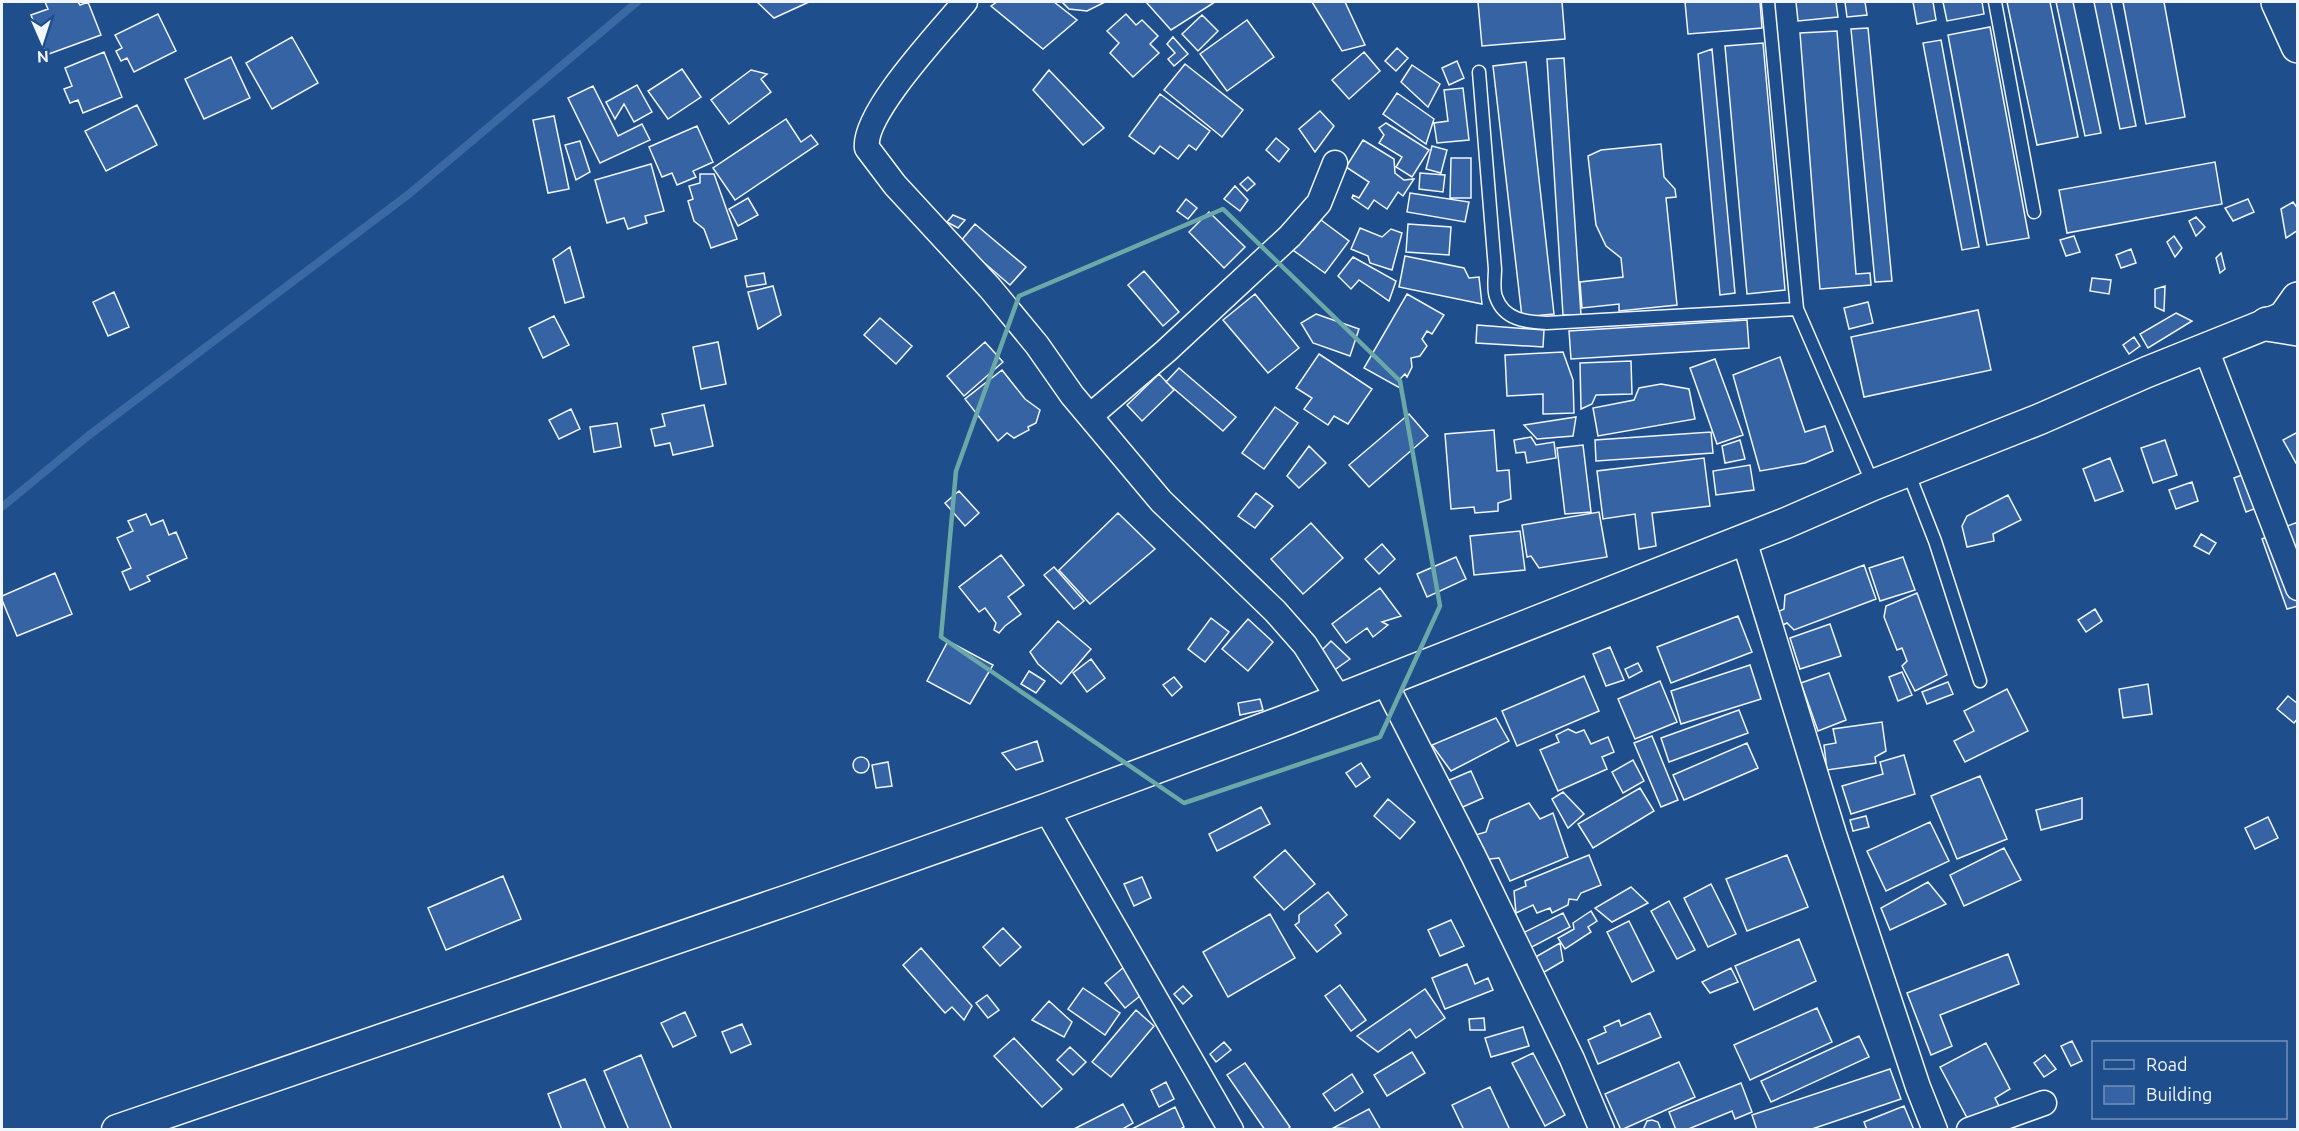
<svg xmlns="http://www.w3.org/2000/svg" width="2299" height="1131" font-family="Ubuntu,sans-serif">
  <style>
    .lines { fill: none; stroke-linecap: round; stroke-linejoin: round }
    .stream { stroke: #3b69a3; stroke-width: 8 }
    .building { fill: #3563a3; stroke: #f2f6ff; stroke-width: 1.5 }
    .service-casing { stroke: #f2f6ff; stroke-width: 15 }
    .minor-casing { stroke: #f2f6ff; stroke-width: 27 }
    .tertiary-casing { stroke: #f2f6ff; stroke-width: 33 }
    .secondary-casing { stroke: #f2f6ff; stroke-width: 36 }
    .service { stroke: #1f4e8c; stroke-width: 12 }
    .minor { stroke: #1f4e8c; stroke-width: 24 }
    .tertiary { stroke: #1f4e8c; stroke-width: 30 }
    .secondary { stroke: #1f4e8c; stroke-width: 33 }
    .marked { fill: none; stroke: #6aa9a8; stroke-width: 4.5; stroke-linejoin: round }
  </style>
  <rect width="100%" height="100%" fill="#1f4e8c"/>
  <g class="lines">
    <path class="stream" d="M2 507 88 436 409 194 637 2"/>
  </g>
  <path class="building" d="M45 2H78L80 5 88 2 101 35 46 55 31 15 48 9Z
    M757 2H809L774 18Z
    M997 2H1054L1077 20 1043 49 991 6Z
    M1062 2H1105L1087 11 1069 9Z
    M1146 2H1215L1171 30Z
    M1312 2H1345L1365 45 1342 51Z
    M1478 2H1562L1565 39 1482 46Z
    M1685 2H1760L1762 28 1688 34Z
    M1796 2H1836L1838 17 1798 21Z
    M1845 2H1865L1867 15 1847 17Z
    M1913 2H1933L1936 20 1917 24Z
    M1943 2H1982L1984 14 1947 21Z
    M2007 2H2050L2078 137 2037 145Z
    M2056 2H2073L2101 133 2085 136Z
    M2094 2H2111L2136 126 2120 129Z
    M2123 2H2164L2185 117 2146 124Z
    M158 14 176 51 134 72 127 58 121 61 116 51 122 48 115 35Z
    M1126 14 1136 25 1142 20 1158 36 1150 44 1159 53 1133 77 1110 53 1119 43 1107 31Z
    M1202 15 1218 31 1198 51 1182 34Z
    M1247 20 1274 57 1227 91 1200 54Z
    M1990 27 2029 238 1987 245 1948 35Z
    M1868 28 1892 281 1875 282 1851 29Z
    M1837 31 1856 274 1870 273 1871 285 1820 289 1800 33Z
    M292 37 318 83 272 109 246 63Z
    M1173 37 1188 54 1174 66 1168 59 1175 53 1167 44Z
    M1941 40 1979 247 1962 250 1923 43Z
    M1763 43 1785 290 1747 294 1725 46Z
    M1397 48 1408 58 1396 71 1385 61Z
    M1712 49 1735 293 1720 295 1698 54Z
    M104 52 122 97 83 113 78 100 70 103 64 89 72 86 65 68Z
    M1364 52 1380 71 1349 99 1332 80Z
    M231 57 250 98 204 119 185 79Z
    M1564 58 1581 315H1563L1547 59Z
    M1457 61 1464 78 1449 85 1442 68Z
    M1526 62 1554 314 1522 317 1493 66Z
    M1185 64 1243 110 1222 137 1164 90Z
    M1412 65 1440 84 1428 107 1401 82Z
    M682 69 701 97 668 119 648 91Z
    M751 70 767 74 761 79 771 92 729 124 711 100Z
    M1049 70 1104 128 1083 145 1033 90Z
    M637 85 652 112 634 122 624 104 615 119 606 102Z
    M593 86 618 136 642 124 650 140 600 163 568 98Z
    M1463 88 1469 140 1437 143 1434 123 1448 121 1444 90Z
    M1397 93 1434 119 1426 144 1383 114Z
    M1160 94 1210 131 1196 150 1189 145 1178 159 1160 146 1154 154 1129 136Z
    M137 105 157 145 106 171 85 131Z
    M1320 111 1334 126 1315 152 1299 129Z
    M554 116 569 189 548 193 533 120Z
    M786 119 801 142 811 135 818 144 735 200 713 168Z
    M1386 123 1429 150 1412 177 1396 167 1402 157 1379 143 1384 135 1379 128Z
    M697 126 713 162 693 171 696 177 677 185 672 173 662 177 649 147Z
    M1276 138 1289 149 1279 162 1266 150Z
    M1363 140 1394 159 1395 173 1404 180 1414 179 1403 196 1398 192 1387 209 1374 200 1368 209 1352 198 1353 195 1359 198 1369 182 1346 167Z
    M580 141 590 172 576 180 565 145Z
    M1661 144 1664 177 1675 189 1676 197 1666 198 1677 305 1619 311V304L1582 308 1580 282 1623 277 1621 258 1606 246 1596 225 1588 156 1601 150Z
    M1432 146 1447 150 1441 173 1426 169Z
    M1451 158H1471V198H1450Z
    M2215 162 2222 204 2067 233 2059 190Z
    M651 164 664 211 645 216 647 223 628 229 624 218 607 223 595 180Z
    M1420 173 1445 175 1443 192 1419 189Z
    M700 174H714L737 239 711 248 704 229 694 221 688 201 693 199 689 186 700 183Z
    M1248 177 1255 184 1247 191 1240 184Z
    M1235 186 1248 200 1240 211 1224 199Z
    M1410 193 1469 202 1465 222 1407 212Z
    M748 198 758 215 738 226 729 209Z
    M1186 199 1197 208 1188 219 1177 211Z
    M2248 199 2254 212 2233 221 2225 208Z
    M2293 202 2298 209V230L2286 238 2281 209Z
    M1209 212 1245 247 1224 268 1189 232Z
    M953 215 965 220 958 228 947 222Z
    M2196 217 2205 227 2196 236 2189 221Z
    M1321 220 1349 241 1325 273 1290 248 1307 226 1313 230Z
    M975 224 1026 267 1010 285 960 242Z
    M1408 224 1451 227 1449 255 1406 252Z
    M1360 228 1382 237 1391 229 1402 233 1392 270 1370 263 1368 256 1351 249Z
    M2074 236 2080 252 2066 256 2060 240Z
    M2174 236 2182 248 2175 257 2167 242Z
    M570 247 584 297 565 303 553 259Z
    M2131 249 2136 263 2121 268 2116 255Z
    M2221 253 2225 269 2220 273 2216 258Z
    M1405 256 1464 268 1469 278 1479 277 1482 304 1399 287Z
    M1353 257 1396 281 1389 301 1359 280 1351 289 1338 276Z
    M1144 271 1179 312 1163 326 1128 285Z
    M764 273 766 284 747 287 745 276Z
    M2092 278 2111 280 2109 294 2090 291Z
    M773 286 781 315 758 329 748 292Z
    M2165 286 2164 311 2155 307V289Z
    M114 292 129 327 108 336 93 302Z
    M1255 294 1299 348 1268 373 1223 320Z
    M1407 294 1444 315 1432 334 1427 331 1422 339 1427 346 1420 356 1411 358 1412 367 1407 377 1405 374 1400 379V388L1364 368Z
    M1868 302 1873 323 1849 329 1844 308Z
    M1978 310 1991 370 1864 397 1851 337Z
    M2176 313 2192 321 2148 348 2140 334Z
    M1316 314 1359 329 1350 356 1313 343 1301 323Z
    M554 316 569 345 543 358 529 328Z
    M880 318 912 346 896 364 864 335Z
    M1747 320 1749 348 1571 359 1569 331Z
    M1477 325 1544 330 1543 347 1476 343Z
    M2134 337 2140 346 2129 354 2123 345Z
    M718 342 726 384 701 389 693 347Z
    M985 342 1003 362 964 396 947 376Z
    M1563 352 1573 380 1574 413 1543 414V394L1507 396 1505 355Z
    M1319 354 1372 389 1348 424 1334 416 1328 425 1304 409 1312 398 1296 388Z
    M1780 357 1805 432 1825 426 1833 451 1805 463 1760 471 1733 375Z
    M1715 359 1743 435 1717 444 1690 368Z
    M1631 361 1632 394 1596 395 1592 404 1581 409 1580 363Z
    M1179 368 1236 417 1223 431 1166 382Z
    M1002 370 1025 399 1040 410 1036 423 1028 427 1029 430 1014 438 1007 433 998 441 965 399Z
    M1159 374 1174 390 1142 421 1127 405Z
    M1661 384 1689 389 1695 419 1598 436 1593 408 1634 400 1639 388Z
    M704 405 713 446 673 455 670 443 655 446 651 429 665 426 662 414Z
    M1275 407 1298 423 1264 469 1242 453Z
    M571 409 580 429 559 439 549 420Z
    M1409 414 1428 436 1369 487 1349 465Z
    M1576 417 1573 436 1537 439 1524 425Z
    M617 423 621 447 594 452 590 427Z
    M1494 430 1497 471 1509 470 1511 499 1498 503V511L1475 513 1474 507 1451 509 1445 434Z
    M1711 432 1713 453 1596 461 1595 440Z
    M2298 432V462L2296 463 2283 440Z
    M1531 437 1536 445 1554 442 1556 458 1527 463 1525 452 1516 453 1514 440Z
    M1740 440 1745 459 1725 463 1722 446Z
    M2165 440 2177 475 2153 483 2141 448Z
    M1583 445 1591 512 1565 514 1557 448Z
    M1309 446 1326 463 1299 488 1287 476Z
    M1704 458 1710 506 1652 513 1656 546 1639 549 1635 514 1603 519 1597 471Z
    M2110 458 2123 491 2095 501 2083 469Z
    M1750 465 1754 490 1716 495 1713 471Z
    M2247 473 2259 507 2246 512 2234 478Z
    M2192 482 2198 501 2176 509 2169 490Z
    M959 491 979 513 965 526 945 503Z
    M1256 493 1273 506 1255 528 1238 516Z
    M2008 495 2021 520 1993 534 1994 541 1967 547 1962 526 1967 516Z
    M1599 512 1607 557 1539 568 1531 556 1527 557 1522 525Z
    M1118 513 1155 549 1090 604 1059 570Z
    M146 514 151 525 163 520 169 535 176 532 187 558 147 576 150 581 130 590 122 572 131 568 117 538 133 531 128 521Z
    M2298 522V570L2282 528Z
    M1311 523 1343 558 1303 594 1271 559Z
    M1520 531 1525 570 1474 575 1470 536Z
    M2201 534 2216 543 2209 554 2194 546Z
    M2273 534 2298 600V606L2287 609 2262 539Z
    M1382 544 1395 559 1379 574 1365 559Z
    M1001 555 1024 585 1008 597 1021 614 1005 626 999 633 994 630 996 623 985 608 979 612 959 587Z
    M1456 557 1466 579 1427 597 1417 574Z
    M1903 557 1915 590 1880 601 1869 568Z
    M1864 565 1876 599 1794 630 1787 623 1779 627 1773 614 1784 609 1785 595Z
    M1054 567 1084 601 1074 609 1044 575Z
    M55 573 72 614 17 636 2 600V596Z
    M1380 588 1401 616 1382 622 1388 625 1373 637 1367 628 1346 643 1332 624Z
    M1917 593 1947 675 1915 691 1902 666 1907 661 1902 648 1897 650 1884 617 1886 606Z
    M2095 609 2102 621 2086 632 2078 620Z
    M1738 616 1752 652 1671 683 1657 647Z
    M1211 618 1229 632 1205 662 1188 649Z
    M1248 619 1273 642 1248 671 1222 649Z
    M1058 621 1091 649 1061 684 1038 664 1030 652Z
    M1830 624 1841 656 1800 669 1790 638Z
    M948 641 993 665 970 704 927 681Z
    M1331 641 1350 659 1333 671 1317 655Z
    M1610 647 1624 680 1606 686 1593 654Z
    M1091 659 1105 678 1087 692 1073 673Z
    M1638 663 1642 671 1629 678 1625 669Z
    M1750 665 1761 699 1681 724 1671 691Z
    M1029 671 1045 681 1036 693 1021 684Z
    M1902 672 1912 695 1898 701 1889 677Z
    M1829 673 1846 720 1818 731 1801 683Z
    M1584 676 1599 711 1517 746 1502 711Z
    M1174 677 1182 687 1172 696 1163 685Z
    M1660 681 1677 722 1635 739 1618 699Z
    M1948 682 1953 694 1927 704 1922 692Z
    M2148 684 2152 714 2123 718 2119 689Z
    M2007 689 2028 731 1965 762 1954 741 1974 731 1964 711Z
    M2288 696 2298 704V718L2294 723 2277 709Z
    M1260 699 1263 710 1240 715 1238 703Z
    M1739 710 1748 733 1669 762 1661 738Z
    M1496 718 1509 741 1451 771 1432 745Z
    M1882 722 1886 751 1875 757 1876 763 1827 770 1824 745 1836 743 1833 729Z
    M1568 729 1576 733 1584 730 1591 744 1608 737 1614 752 1602 757 1607 769 1558 791 1540 750 1559 742 1556 735Z
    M1652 736 1678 800 1661 807 1634 743Z
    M1037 741 1043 761 1016 770 1002 753Z
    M1747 743 1758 768 1684 800 1673 775Z
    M1904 755 1915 794 1851 814 1842 786 1883 774 1880 762Z
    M853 765a8 8 0 1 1 16 0a8 8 0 1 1-16 0Z
    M1633 760 1644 781 1623 793 1612 772Z
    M888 762 892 786 876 788 872 765Z
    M1361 763 1370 777 1356 787 1346 773Z
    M1471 771 1483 798 1456 810 1445 782Z
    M1980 776 2007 839 1957 859 1931 796Z
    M1640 788 1654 811 1593 848 1578 824Z
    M1563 792 1584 814 1568 828 1552 799Z
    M2082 798V819L2041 830 2036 810Z
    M1388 799 1415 822 1400 839 1374 816Z
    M1529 803 1540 819 1553 813 1568 857 1510 881 1499 858 1480 860 1472 836 1486 832 1490 820Z
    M1261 807 1270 824 1217 851 1209 834Z
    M1866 816 1869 827 1853 831 1850 820Z
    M2268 817 2278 838 2255 849 2245 828Z
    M1930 822 1949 861 1886 891 1867 851Z
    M2004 848 2021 880 1964 906 1950 875Z
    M1285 850 1315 884 1284 910 1254 877Z
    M1589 855 1601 885 1581 893 1577 900 1569 899 1568 905 1552 913 1550 908 1537 913 1533 905 1516 913 1514 891 1526 886 1525 881Z
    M1787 855 1808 907 1747 931 1726 879Z
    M503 876 521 919 446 950 428 908Z
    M1142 877 1151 898 1134 906 1124 884Z
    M1928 882 1946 904 1890 930 1881 908Z
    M1711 884 1736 934 1708 947 1684 898Z
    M1631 887 1648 903 1612 922 1595 908Z
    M1328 892 1347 915 1335 925 1341 933 1317 952 1295 925 1299 922V915Z
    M1669 901 1695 950 1677 959 1651 911Z
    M1591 911 1597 921 1588 927 1591 932 1565 949 1558 938 1574 929 1573 923Z
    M1563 913 1570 927 1528 949 1521 934Z
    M1270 914 1295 958 1228 997 1203 952Z
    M1451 920 1464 946 1440 956 1428 930Z
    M1629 921 1654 971 1632 982 1607 932Z
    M1003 928 1021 947 1000 966 983 947Z
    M1799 939 1816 981 1754 1010 1735 966Z
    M1560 943 1563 961 1541 974 1532 959Z
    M921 948 972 1006 964 1020 952 1007 945 1013 903 965Z
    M2008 954 2019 984 1940 1015 1952 1046 1931 1055 1907 993Z
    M1467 964 1475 984 1488 978 1493 990 1445 1009 1432 978Z
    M1124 967 1145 992 1125 1008 1105 983Z
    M1731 968 1738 982 1710 993 1702 982Z
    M1340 985 1366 1020 1351 1031 1325 996Z
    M1183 986 1192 996 1183 1004 1174 994Z
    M1083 988 1120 1013 1105 1035 1068 1009Z
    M1425 989 1445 1018 1416 1038 1410 1029 1378 1052 1357 1036Z
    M987 995 999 1010 988 1018 976 1003Z
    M1049 1001 1072 1022 1064 1037 1032 1020Z
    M1817 1008 1832 1042 1750 1080 1734 1045Z
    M1136 1010 1154 1026 1111 1077 1092 1062Z
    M685 1012 696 1036 673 1047 661 1023Z
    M1650 1013 1661 1037 1598 1064 1588 1040 1606 1032 1604 1027 1619 1020 1621 1026Z
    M1484 1018 1485 1030H1470L1469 1019Z
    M742 1024 751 1044 731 1053 722 1032Z
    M1523 1027 1529 1046 1491 1057 1485 1038Z
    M1859 1036 1869 1057 1771 1102 1761 1081Z
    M1014 1038 1062 1089 1042 1107 994 1056Z
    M2072 1041 2082 1061 2071 1066 2061 1046Z
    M1224 1042 1231 1050 1216 1062 1210 1054Z
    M1986 1043 2010 1089 1995 1098 2002 1112 1972 1127 1940 1067Z
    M1070 1047 1086 1062 1073 1075 1057 1060Z
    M1412 1052 1425 1073 1387 1096 1374 1075Z
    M1533 1053 1565 1115 1545 1126 1512 1063Z
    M641 1055 672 1130H629L604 1071Z
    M2045 1055 2056 1069 2044 1077 2034 1063Z
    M1679 1062 1695 1097 1621 1130 1605 1094Z
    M1245 1063 1290 1127 1287 1130H1265L1227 1075Z
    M1890 1069 1901 1099 1809 1130H1757L1752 1115Z
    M1352 1074 1363 1092 1335 1111 1323 1094Z
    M585 1079 606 1130H562L548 1094Z
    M1166 1082 1174 1099 1159 1107 1151 1090Z
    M1741 1083 1752 1112 1735 1119 1732 1111 1686 1130H1676L1669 1112Z
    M1490 1087 1510 1130H1464L1452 1105Z
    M1123 1104 1133 1123 1121 1130 1074 1129Z
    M1904 1106 1914 1130H1867L1864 1122Z
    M1175 1107 1184 1127 1179 1130H1130Z
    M1369 1109 1381 1130 1333 1128Z
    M1652 1120 1658 1122 1661 1130H1643L1647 1121Z"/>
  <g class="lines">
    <g class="service-casing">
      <path id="service" d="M1768 2 1797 309 1873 484
        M1995 2 2034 212
        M1479 72 1495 269C1495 277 1493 289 1496 297 1504 320 1526 322 1547 323L1797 309
        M1908 472 1935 541 1980 681"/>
    </g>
    <g class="minor-casing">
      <path id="minor" d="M965 2C942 30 862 114 867 148L895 185 990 288 1037 345 1072 395 1161 501 1275 611 1305 645 1339 699
        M2206 349 2298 588
        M1090 416 1166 351 1290 236 1319 203 1335 163
        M1744 540 1834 834 1918 1087 1935 1130
        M1384 681 1473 855 1572 1059 1602 1130
        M1046 809 1231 1130
        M1969 1130 2044 1103"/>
    </g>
    <g class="tertiary-casing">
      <path id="tertiary" d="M117 1130 794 898 1046 809 1286 720 1786 523 1873 485 2040 419 2147 372 2289 315"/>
    </g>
    <g class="secondary-casing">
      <path id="secondary" d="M2278 2 2298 46
        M2286 316 2298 299
        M2267 324 2298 329"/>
    </g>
    <use href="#service" class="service"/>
    <use href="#minor" class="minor"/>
    <use href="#tertiary" class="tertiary"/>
    <use href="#secondary" class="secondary"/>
  </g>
  <path class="marked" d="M1223 209 1400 381 1440 606 1380 737 1184 803 941 637 956 471 1019 296Z"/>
  <rect width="2299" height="1131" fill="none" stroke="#f2f6ff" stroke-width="6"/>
  <rect x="2092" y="1041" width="195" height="78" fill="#1f4e8c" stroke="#7391ba" stroke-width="1.5"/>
  <rect x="2104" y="1060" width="30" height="9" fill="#1f4e8c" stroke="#7391ba" stroke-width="1.5"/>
  <text x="2146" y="1071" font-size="18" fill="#f2f6ff">Road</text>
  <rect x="2104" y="1086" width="30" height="18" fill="#3563a3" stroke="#7391ba" stroke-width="1.5"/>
  <text x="2146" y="1101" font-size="18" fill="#f2f6ff">Building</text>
  <g transform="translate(42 42) rotate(177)" stroke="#1f4e8c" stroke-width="4.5" paint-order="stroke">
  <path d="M0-4.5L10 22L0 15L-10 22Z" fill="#f2f6ff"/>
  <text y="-9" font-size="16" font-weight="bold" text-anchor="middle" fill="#f2f6ff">N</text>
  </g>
</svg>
